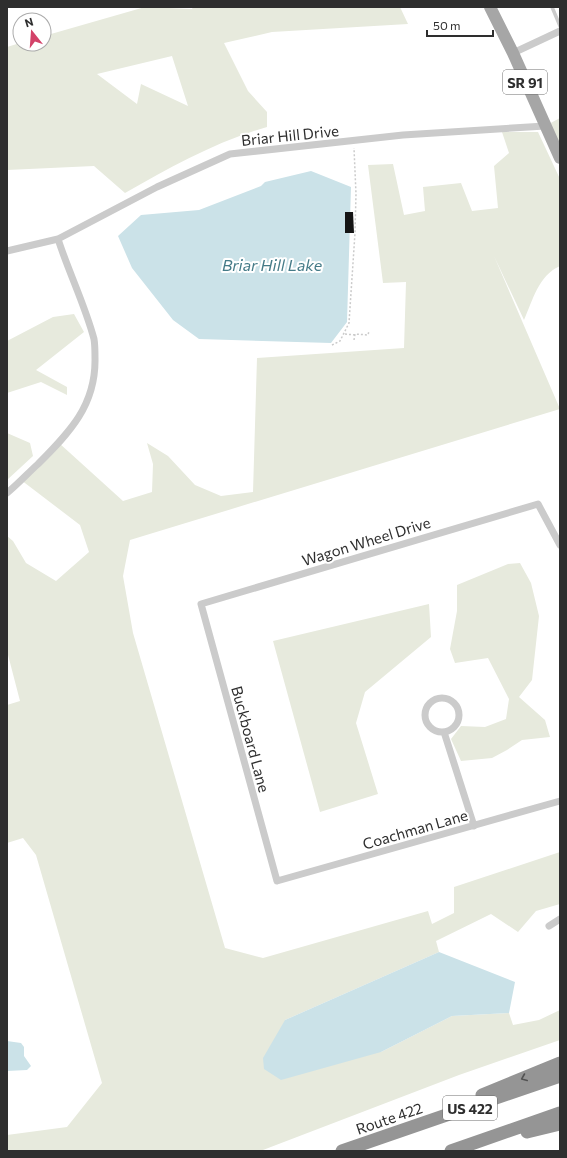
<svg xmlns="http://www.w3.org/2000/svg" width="567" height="1158" font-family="Commissioner,sans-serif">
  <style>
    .green { fill: #e7eadd; fill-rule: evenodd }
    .water { fill: #cbe2e8 }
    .building { fill: #151515 }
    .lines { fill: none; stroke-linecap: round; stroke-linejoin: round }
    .path { stroke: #cbcbcb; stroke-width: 1.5; stroke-dasharray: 2 2; stroke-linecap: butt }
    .service { stroke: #cbcbcb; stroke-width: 3.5 }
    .minor { stroke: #cbcbcb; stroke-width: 7 }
    .primary { stroke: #a6a6a6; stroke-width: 12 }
    .motorway { stroke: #959595; stroke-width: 13 }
    .oneway { stroke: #525252 }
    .labels { text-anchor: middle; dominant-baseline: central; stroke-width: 4; stroke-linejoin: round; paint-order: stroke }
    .shield { fill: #fff; stroke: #6d6d6d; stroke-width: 1 }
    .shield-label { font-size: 14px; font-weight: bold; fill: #2e2e2e }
    .street-label { font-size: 15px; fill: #2e2e2e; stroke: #fff }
    .water-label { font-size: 16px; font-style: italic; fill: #457b88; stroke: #fff }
  </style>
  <rect width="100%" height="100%" fill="#fff"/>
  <path class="green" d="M145 7 192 9 193 7H400L408 24 272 32 224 43 248 91 267 112V127C217 141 171 167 125 193L94 166 7 170V47L20 43 44 44V36ZM172 56 188 106 141 84 137 104 97 74Z
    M560 118V158L545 126Z
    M502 132H538L560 179V266C538 276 533 300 524 320L494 256 560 409 130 540 123 576 133 633 225 948 263 958 428 911 432 924 454 913V887L560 852V904L536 911 518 932 491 914 436 941 439 952 285 1020 381 1052 452 1016 509 1013 513 1025 539 1020 560 1010V1040L459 1075 263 1150 7 1151V1135L67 1127 102 1083 36 855 23 838 7 843V705L20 701 7 651V536L13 541 26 563 56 581 89 552 80 525 21 480 59 443 123 501 152 492 153 464 147 443 168 456 195 485 221 496 253 492 257 358 404 348 406 282 383 283 368 165 393 164 404 215 425 211 423 187 461 183 472 211 498 208 494 166 509 153Z
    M74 314 84 332 36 370 67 387V395L41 382 7 393V341L53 317Z
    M7 433 30 443 33 456 7 480Z
    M520 563 531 583 539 616 532 680 519 697 545 720 550 737 522 740 507 750 492 758 461 761 451 739 461 726 485 727 506 719 509 699 488 658 455 663 450 649 457 611V585L508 564Z
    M429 604 431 637 365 692 356 723 378 794 320 812 273 641Z"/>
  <path class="water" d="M311 171 351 187 347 322 331 343 199 339 173 320 132 268 118 236 141 215 199 210 261 186 265 182Z
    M439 952 515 982 509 1013 452 1016 381 1052 281 1080 264 1069 263 1058 285 1020Z
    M7 1041 21 1043 24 1047V1056L31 1066 27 1070 7 1071Z"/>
  <path class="building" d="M345 212H353L354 233H345Z"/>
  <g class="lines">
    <path class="path" d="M345 334 355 335
      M354 340 355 334 368 335 369 331
      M332 345 340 341 349 323 355 233 356 194 354 148"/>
    <path class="service" d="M552 7 560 26"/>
    <path class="minor" d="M513 53 560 31
      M7 251 58 239 157 187 230 154 403 135 545 126
      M7 493C18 484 28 473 38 464 70 432 96 405 95 358 95 352 95 345 94 339 85 305 69 273 58 239
      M560 545 538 504 201 604 277 881 560 801
      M425 715a17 17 0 1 1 34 0a17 17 0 1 1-34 0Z
      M444 732 474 826
      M549 926 560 919"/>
    <path class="primary" d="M490 7 513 53 560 158"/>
    <path class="motorway" d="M482 1095 560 1063
      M527 1132 560 1124
      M342 1151 560 1076
      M451 1151 560 1113"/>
  </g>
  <defs><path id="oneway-chevron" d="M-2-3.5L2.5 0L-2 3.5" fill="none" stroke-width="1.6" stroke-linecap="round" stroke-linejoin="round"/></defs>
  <use class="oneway" href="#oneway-chevron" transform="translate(524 1078) rotate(157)"/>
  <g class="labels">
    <g class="shield">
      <rect x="503" y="70" width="44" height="24" rx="3"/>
      <rect x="443" y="1096" width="54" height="24" rx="3"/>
    </g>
    <g class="shield-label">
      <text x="525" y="82">SR 91</text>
      <text x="470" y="1108">US 422</text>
    </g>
    <g class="street-label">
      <text transform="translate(290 135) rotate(-6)">Briar Hill Drive</text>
      <text transform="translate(366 541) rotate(-17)">Wagon Wheel Drive</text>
      <text transform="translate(251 739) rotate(75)">Buckboard Lane</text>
      <text transform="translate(415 829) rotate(-16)">Coachman Lane</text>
      <text transform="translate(389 1118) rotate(-19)">Route 422</text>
    </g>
    <g class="water-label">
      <text x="272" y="264">Briar Hill Lake</text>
    </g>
  </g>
  <rect width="567" height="1158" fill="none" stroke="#2e2e2e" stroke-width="16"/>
  <g transform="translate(32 32) rotate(343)"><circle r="19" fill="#ffffff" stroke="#ababab"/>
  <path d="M0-3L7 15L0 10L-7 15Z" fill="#d34369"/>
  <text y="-6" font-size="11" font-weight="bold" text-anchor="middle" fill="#2e2e2e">N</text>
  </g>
  <path d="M427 30v6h66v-6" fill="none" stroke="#2e2e2e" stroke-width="2"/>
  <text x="433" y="30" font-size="12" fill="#2e2e2e" stroke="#ffffff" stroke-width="3" paint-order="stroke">50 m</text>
</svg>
